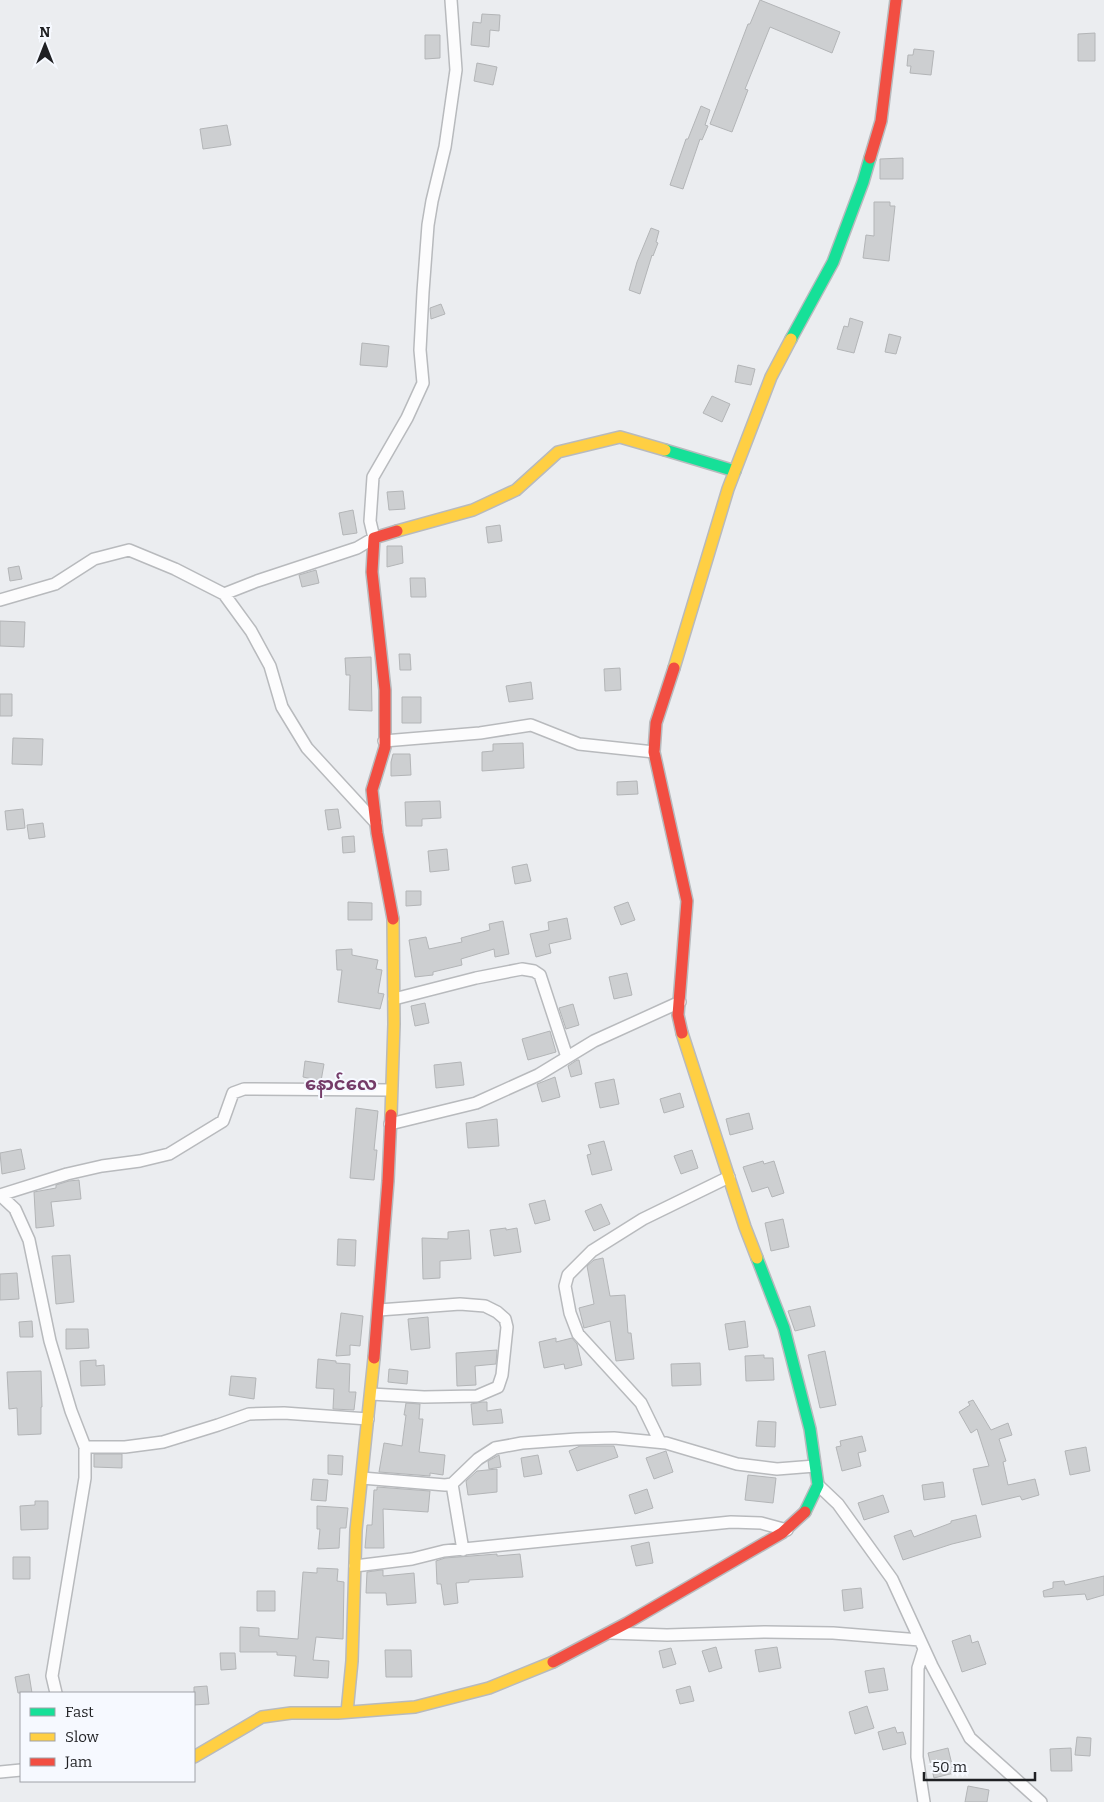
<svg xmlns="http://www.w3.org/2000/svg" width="1104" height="1802" font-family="Bitter,'Noto Sans Myanmar',serif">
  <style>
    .building { fill: #cdcfd1; stroke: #b3b5b7 }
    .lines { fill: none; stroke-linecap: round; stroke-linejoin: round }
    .street-casing { stroke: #b8babd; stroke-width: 14 }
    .fast-casing { stroke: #b8babd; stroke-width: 14 }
    .slow-casing { stroke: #b8babd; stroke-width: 14 }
    .jam-casing { stroke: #b8babd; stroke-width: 14 }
    .street { stroke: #fcfcfd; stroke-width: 11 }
    .fast { stroke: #16e098; stroke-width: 11 }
    .slow { stroke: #ffcf43; stroke-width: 11 }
    .jam { stroke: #f24e42; stroke-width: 11 }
    .labels { text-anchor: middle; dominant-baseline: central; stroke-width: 4; stroke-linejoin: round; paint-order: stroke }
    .quarter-label { font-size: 18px; font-weight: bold; fill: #743b68; stroke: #f6f9ff }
  </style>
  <rect width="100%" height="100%" fill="#ebedf0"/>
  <path class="building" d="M760 0 840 32 832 53 770 27 745 89 748 90 732 132 710 124 748 24H750Z
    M482 14 500 15 499 31 490 30 489 47 471 45 473 22 481 23Z
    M1095 33V61H1078V34Z
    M425 35H440V58L425 59Z
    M914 49 934 51 931 75 910 73 911 66H907L908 55H913Z
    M477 63 497 67 493 85 474 81Z
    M701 106 710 110 705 125 708 126 702 140 700 139 683 189 670 185 686 139H688Z
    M227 125 231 145 203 149 200 129Z
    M903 158V179H880V159Z
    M874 202H890V206H895L889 261 863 258 866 235 874 236Z
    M651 228 659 231 656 242 658 243 653 256 652 255 640 294 629 290 637 262Z
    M441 304 445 314 431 319 430 308Z
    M850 318 863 322 854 353 837 349 844 326 848 327Z
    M889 334 901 337 896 354 885 352Z
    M362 343 389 346 387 367 360 365Z
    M738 365 755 369 751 385 735 382Z
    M712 396 730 404 722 422 703 413Z
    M403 491 405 509 389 510 387 492Z
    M353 510 357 533 343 535 339 513Z
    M500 525 502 541 488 543 486 527Z
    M387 546H402L403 563 387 567Z
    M19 566 22 579 10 581 8 568Z
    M316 570 319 583 302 587 299 575Z
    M410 578H425L426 597H411Z
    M0 621 25 622 24 647 0 646Z
    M399 654H410L411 670H400Z
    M371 657 372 711 349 710 350 675H346L345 658Z
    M620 668 621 690 605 691 604 669Z
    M531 682 533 699 509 702 506 686Z
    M0 694H12V716H0Z
    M402 697H421V723H402Z
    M13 738 43 739 42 765 12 764Z
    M523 743 524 768 482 771V752L493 751V744Z
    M393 754H410L411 775 391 776V762Z
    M637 781 638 794 617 795V782Z
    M440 801 441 818 422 819V826H406L405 802Z
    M23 809 25 828 7 830 5 811Z
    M338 809 341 828 328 830 325 810Z
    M43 823 45 837 29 839 27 825Z
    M354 836 355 852 343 853 342 837Z
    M447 849 449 870 430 872 428 851Z
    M527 864 531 881 515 884 512 867Z
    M406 891H421V905L406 906Z
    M348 902 372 903V920H348Z
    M628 902 635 920 621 925 614 907Z
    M567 918 571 939 549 944 551 953 536 957 530 934 549 930 548 922Z
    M503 921 509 954 495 957 494 949 461 959 462 965 433 972V975L415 977 409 940 426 937 429 949 462 942 461 938 490 930 489 924Z
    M352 949V955L378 960 376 969 382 970 378 993 384 994 380 1009 338 1002 342 970H337L336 950Z
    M627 973 632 995 614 999 609 977Z
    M425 1003 429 1023 415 1026 411 1006Z
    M573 1004 579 1025 566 1029 559 1008Z
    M550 1031 556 1052 528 1060 522 1039Z
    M577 1060H579L582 1074 571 1077 568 1066Z
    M305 1061 324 1064 321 1081 303 1077Z
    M461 1062 464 1085 436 1088 434 1065Z
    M555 1077 560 1097 542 1102 537 1084Z
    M614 1079 619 1104 600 1108 595 1083Z
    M680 1093 684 1107 664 1113 660 1099Z
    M356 1108 378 1111 374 1150H377L374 1180 350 1178Z
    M749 1113 753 1129 730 1135 726 1119Z
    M497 1119 499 1146 468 1148 466 1123Z
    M604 1141 612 1170 592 1175 587 1155 591 1154 588 1145Z
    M21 1149 25 1169 2 1174 0 1153Z
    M692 1150 698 1168 681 1174 674 1156Z
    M763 1161 764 1164 774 1161 784 1193 772 1197 768 1187 752 1192 743 1167Z
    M79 1180 81 1199 51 1202 54 1226 36 1228 34 1192 56 1188V1185L69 1181Z
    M545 1200 550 1220 535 1224 529 1204Z
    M601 1204 610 1224 594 1231 585 1211Z
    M783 1219 789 1247 771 1251 765 1223Z
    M506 1228V1230L517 1228 521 1252 494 1256 490 1230Z
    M469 1230 471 1259 440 1261V1278L423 1279 422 1238 448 1239V1232Z
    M338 1239 356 1240 355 1266 337 1265Z
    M70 1255 74 1302 56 1304 52 1256Z
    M603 1258 610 1296 625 1295 628 1333H631L634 1359 616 1361 610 1321 584 1328 579 1308 594 1304 587 1266 594 1260Z
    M17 1273 19 1299 0 1300V1274Z
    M810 1306 815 1326 795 1331 788 1311Z
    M341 1313 363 1316 360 1346 350 1345V1355L336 1356Z
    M428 1317 430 1348 411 1350 408 1319Z
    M32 1321 33 1337H20L19 1322Z
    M745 1321 748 1347 729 1350 725 1324Z
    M66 1329H88L89 1348 66 1349Z
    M556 1338V1342L572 1338 577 1344 582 1365 565 1369 564 1364 544 1368 539 1342Z
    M497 1350 496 1364 475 1366 476 1385 457 1386 456 1353Z
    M825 1351 836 1405 820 1408 808 1355Z
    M764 1355V1358H773L774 1380 746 1381 745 1356Z
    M318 1359 336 1361V1363L350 1364 349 1392H356L354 1410 333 1409 334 1389 316 1388Z
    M96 1360V1366L104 1365 105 1385 81 1386 80 1361Z
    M700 1363 701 1385 672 1386 671 1364Z
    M389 1369 408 1371 407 1384 388 1382Z
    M41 1371 42 1407H41V1434L18 1435 17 1408 9 1409 7 1372Z
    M231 1376 256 1378 254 1399 229 1395Z
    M973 1400 991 1430 1008 1423 1012 1435 999 1439 1006 1461 1003 1462 1008 1485 1035 1479 1039 1495 1022 1500 1020 1496 982 1505 973 1469 989 1466 977 1429 971 1433 959 1412 970 1405 968 1402Z
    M482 1402H487V1411L501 1409 503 1423 473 1425 471 1404Z
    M406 1403 420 1404 419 1419H423L419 1452 445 1455 443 1475 430 1473V1476L379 1472 384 1443 402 1446 406 1415H404Z
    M758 1421 776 1422 775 1447 756 1446Z
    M862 1436 866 1451 858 1453 861 1466 842 1471 836 1447 841 1446 840 1441Z
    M580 1446H614L618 1457 577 1471 569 1451Z
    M1086 1447 1090 1471 1070 1475 1065 1451Z
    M666 1451 673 1472 654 1479 646 1458Z
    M94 1454H122V1468L94 1467Z
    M328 1455 343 1456 342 1475 328 1474Z
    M499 1455 501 1467 489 1469 488 1461Z
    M538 1455 542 1474 524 1477 521 1458Z
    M497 1469V1492L468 1495 466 1481 477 1471Z
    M748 1475 776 1478 773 1503 745 1500Z
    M313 1479 328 1480 326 1501 311 1500Z
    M943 1482 945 1497 924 1500 922 1485Z
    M377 1487 430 1491 428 1512 383 1509 384 1548H365L367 1525H372L374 1490H377Z
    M647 1489 653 1508 635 1514 629 1495Z
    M883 1495 889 1512 864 1520 858 1503Z
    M35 1501H48V1529L21 1530 20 1506 35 1505Z
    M317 1506 348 1508 346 1528H340L339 1548 318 1549 320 1529H317Z
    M976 1515 981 1537 952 1544 903 1560 894 1536 911 1530 914 1537 951 1523V1521Z
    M649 1542 653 1563 636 1566 631 1546Z
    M497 1554V1556L520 1554 523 1577 469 1580V1582L456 1583 458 1603 444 1605 441 1584H437L436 1561 445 1558Z
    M13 1557H30V1579H13Z
    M317 1568 338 1569 337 1581 344 1582 343 1639 316 1637 313 1660 329 1661 328 1678 294 1676 296 1656 277 1655V1652H240V1627L259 1628V1636L298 1639 303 1572 317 1573Z
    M381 1570H383V1576L414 1573 416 1603 387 1605 386 1593H366L367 1572Z
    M1104 1576V1595L1087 1600 1085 1594 1044 1597 1043 1591 1053 1588V1582L1064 1581 1065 1585Z
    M861 1588 863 1608 844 1611 842 1590Z
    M257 1591H275V1611H257Z
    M970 1635 972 1643 978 1641 986 1664 962 1672 952 1641Z
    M716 1647 722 1668 709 1672 702 1651Z
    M777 1647 781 1668 759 1672 755 1650Z
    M671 1648 676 1664 663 1668 659 1651Z
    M385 1650H411L412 1677H386Z
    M220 1653H235L236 1669 221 1670Z
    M884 1668 888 1690 869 1693 865 1671Z
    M29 1674 32 1693H18L15 1677Z
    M207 1686 209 1704 194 1705V1687Z
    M690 1686 694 1701 680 1704 676 1690Z
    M867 1706 874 1728 855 1734 849 1712Z
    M895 1727 897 1733 903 1732 906 1744 883 1750 878 1732Z
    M1077 1737 1091 1738 1090 1756 1075 1755Z
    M948 1748 954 1773 934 1778 928 1753Z
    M1071 1748 1072 1771H1051L1050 1749Z
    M968 1786 989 1790 987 1802H965Z"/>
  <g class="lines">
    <g class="street-casing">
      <path id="street" d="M224 594 251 631 270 666 282 707 307 748 376 823
        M0 600 55 584 94 559 129 550 175 569 224 594 257 581 357 548 374 538 370 521 373 477 407 418 423 383 420 350 423 292 428 225 432 201 445 147 456 70 451 0
        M384 741 480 733 531 725 579 744 654 752
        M394 999 476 978 522 969 534 971 540 975 567 1057
        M390 1124 476 1103 538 1075 594 1041 680 1002
        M0 1195 15 1209 29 1240 50 1341 71 1411 85 1447V1478L52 1676 56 1693
        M0 1195 67 1174 102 1166 140 1161 169 1154 223 1121 233 1093 244 1089 391 1090
        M371 1394 424 1397 477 1396 498 1387 502 1375 507 1327 505 1319 497 1312 485 1306 460 1304 379 1310
        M660 1442 641 1403 578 1334 570 1313 565 1286 568 1275 592 1251 643 1219 729 1177
        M85 1447H125L163 1442 218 1425 249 1414 284 1413 368 1419
        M362 1478 445 1485 452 1484 478 1459 495 1448 522 1443 577 1439 614 1438 666 1443 737 1464 777 1469 815 1466
        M452 1484 463 1550
        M818 1485 838 1504 892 1579 932 1666 970 1738 1041 1802
        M355 1566 412 1559 444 1551 731 1522 761 1523 787 1530
        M609 1633 667 1635 765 1632 833 1633 920 1640
        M0 1772 21 1770
        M924 1802 917 1757 918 1668 924 1649"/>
    </g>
    <g class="fast-casing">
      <path id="fast" d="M791 339 833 262 863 182 870 158
        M665 450 735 471
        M757 1258 784 1328 810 1429 818 1485 805 1512"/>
    </g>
    <g class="slow-casing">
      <path id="slow" d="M397 531 473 510 516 490 558 452 620 437 665 450
        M674 668 728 489 771 377 791 339
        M682 1033 745 1227 757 1258
        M391 1115 394 1024 393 919
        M347 1712 352 1661 356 1530 374 1358
        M194 1757 262 1717 291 1713H338L415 1707 489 1688 553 1662"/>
    </g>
    <g class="jam-casing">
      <path id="jam" d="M870 158 881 121 896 0
        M674 668 656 723 654 752 687 901 678 1015 682 1033
        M393 919 377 833 372 790 385 747V690L372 572 374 538 397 531
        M374 1358 388 1181 391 1115
        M553 1662 627 1623 782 1533 805 1512"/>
    </g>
    <use href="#street" class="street"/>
    <use href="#fast" class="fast"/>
    <use href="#slow" class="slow"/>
    <use href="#jam" class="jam"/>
  </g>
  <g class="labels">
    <g class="quarter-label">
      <text x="341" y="1084">နောင်လေ</text>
    </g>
  </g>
  <rect x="20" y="1692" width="175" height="90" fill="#f6f9ff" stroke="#a0a2a7"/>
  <rect x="30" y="1708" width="25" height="8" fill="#16e098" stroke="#a0a2a7"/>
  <text x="65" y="1717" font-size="15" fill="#1f2023">Fast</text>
  <rect x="30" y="1733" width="25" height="8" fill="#ffcf43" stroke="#a0a2a7"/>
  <text x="65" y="1742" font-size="15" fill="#1f2023">Slow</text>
  <rect x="30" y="1758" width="25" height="8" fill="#f24e42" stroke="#a0a2a7"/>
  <text x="65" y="1767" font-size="15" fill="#1f2023">Jam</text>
  <g transform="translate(45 45)" stroke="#f6f9ff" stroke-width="4" paint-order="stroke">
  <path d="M0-4L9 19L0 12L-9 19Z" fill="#1f2023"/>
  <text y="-8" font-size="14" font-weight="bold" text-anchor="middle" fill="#1f2023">N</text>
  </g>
  <path d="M924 1772v8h111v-8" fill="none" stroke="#1f2023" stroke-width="2.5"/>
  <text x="932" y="1772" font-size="15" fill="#1f2023" stroke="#f6f9ff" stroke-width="4" paint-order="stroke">50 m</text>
</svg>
